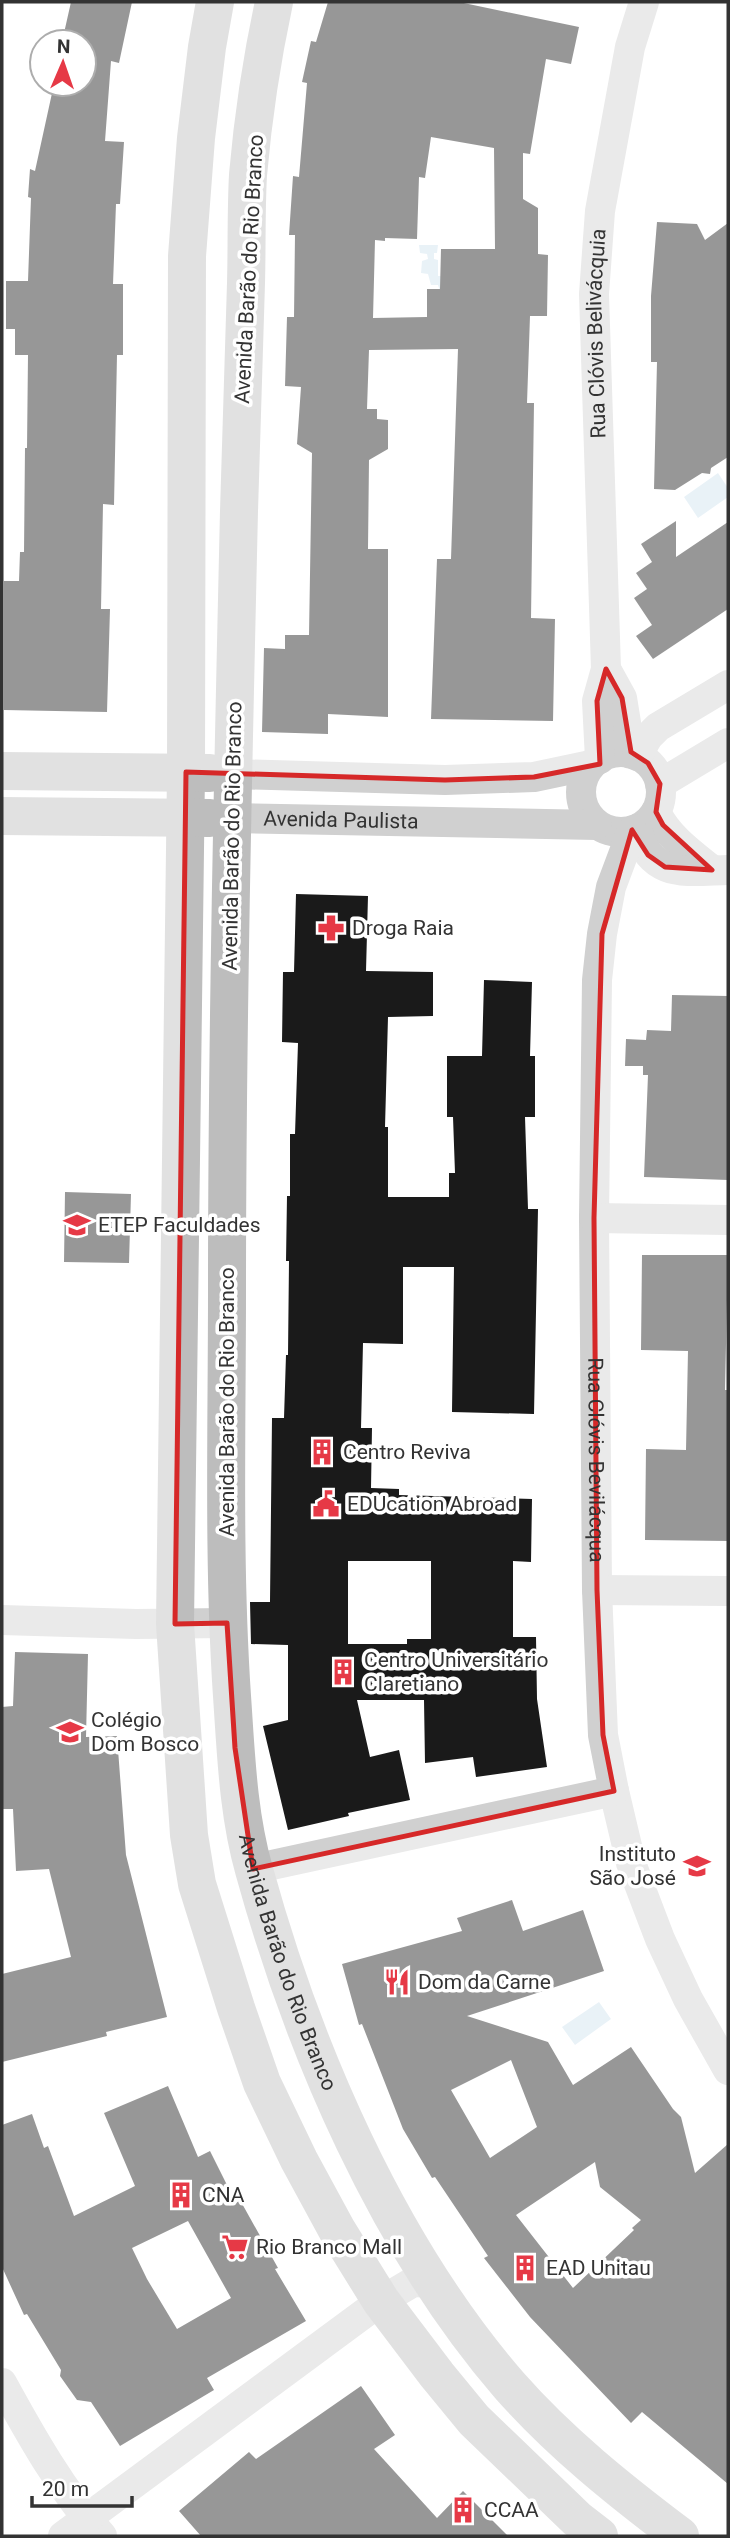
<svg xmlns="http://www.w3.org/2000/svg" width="730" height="2538" font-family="Roboto,sans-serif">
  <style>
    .water { fill: #cfe2ee }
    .building { fill: #1a1a1a; fill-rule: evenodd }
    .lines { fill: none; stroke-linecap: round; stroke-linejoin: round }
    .street { stroke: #d0d0d0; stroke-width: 30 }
    .secondary { stroke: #bdbdbd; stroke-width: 38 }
    .marked { fill: none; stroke: #d62828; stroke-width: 5; stroke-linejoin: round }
    .labels { text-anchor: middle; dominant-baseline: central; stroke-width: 7; stroke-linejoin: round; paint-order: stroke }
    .street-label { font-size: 21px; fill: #333; stroke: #fff }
    .poi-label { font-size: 21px; fill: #333; stroke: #fff; text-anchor: start }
  </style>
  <rect width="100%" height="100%" fill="#fff"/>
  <path class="water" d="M419 245H438L437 253H434V259L438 260V276H443L441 294 438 285H431L428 274 421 273 422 261 428 259 427 254 420 253Z
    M718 473 728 488V497L698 518 684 497Z
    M599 2002 611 2019 575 2045 562 2027Z"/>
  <path class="building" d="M71 2H132L119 63 111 61 105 141 124 142 120 204H116L113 284H123V355H117L114 505 103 504 101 609H110L107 712 4 710V581H19L20 552H24L25 448H27L28 355H15V329H6V281H28L31 198 28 197 30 169 35 171 54 84H84V42H62Z
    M328 2H459L579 27 571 64 546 59 530 154 523 153V199L538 208V254L548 255 547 316H530L527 403H534L531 618 555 619 553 721 431 719 437 559H451L458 349 369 350 367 409H377V419L388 420V449L369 460 368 549H388V717L328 714V734L262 732 264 648 285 649V635H309L312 453 297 444 301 387 285 386 287 317H294L295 235H289L293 176 299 177 307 83 302 82 311 41 316 42ZM431 137 494 148 495 249H441L440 289H427V317L373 318 375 240 385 241V238L417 239 419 177 425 178Z
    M657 222 697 224 705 240 728 223V457L711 468 710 474 702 473 675 490 654 489 657 362H651V296Z
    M676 521V557L728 522V609L653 659 636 636 652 625 634 598 647 589 636 573 652 562 641 544Z
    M296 894 368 896 366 971 433 972V1016L388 1017 385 1127H388V1197H449V1173H455L453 1117H447V1056H482L484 980 532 982 530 1056H535V1117H525L528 1209H538L534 1414 452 1412 454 1267H403V1344L363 1343 361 1428H372L371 1488 399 1489V1495L532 1499 531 1562 513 1561V1637H536L537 1699 547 1767 476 1777 473 1757 425 1763 424 1700H357L370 1757 399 1750 410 1800 348 1813 349 1816 288 1830 263 1726 288 1720V1645L251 1644 250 1602H270L272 1418H284L286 1355H288L289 1261H286L287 1196H290V1134H295L298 1043 282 1042 283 972H294ZM348 1561H431V1639H407V1644H348Z
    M672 995 728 996V1180L644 1177 648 1075H643V1066H625L626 1039 646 1040 647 1030 671 1031Z
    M65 1192 131 1194 129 1263 64 1262Z
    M642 1255H728L725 1390H728V1541L645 1540 646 1449 686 1450 688 1351 641 1350Z
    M15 1652 88 1654 86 1737 117 1736 126 1855 167 2017 106 2032 107 2036 2 2062V1974L71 1957 49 1869 16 1871 13 1809H2V1707L13 1706Z
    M512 1900 523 1931 583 1910 604 1971 467 2016 548 2042 573 2085 631 2047 673 2109 681 2117 695 2173 728 2144V2484L642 2412 631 2423 530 2317 484 2258 488 2256 435 2177 432 2178 403 2129 362 2024 359 2025 342 1964 462 1931 457 1918ZM511 2060 537 2127 490 2158 451 2090ZM595 2162 600 2187 641 2220 632 2228 634 2230 573 2288 516 2215Z
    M168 2086 198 2157 210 2151 236 2203 240 2200 278 2268 275 2269 306 2321 207 2378 214 2390 120 2446 91 2402 77 2400 60 2376 61 2370 27 2314 24 2315 2 2267V2125L32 2114 44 2148 48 2146 74 2216 135 2186 104 2113ZM188 2221 231 2298 177 2329 147 2279 132 2248Z
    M361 2386 395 2435 374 2449 437 2518 463 2491 508 2536H201L179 2511 249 2452 256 2459Z"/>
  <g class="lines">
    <g class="street">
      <path d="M606 669 622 698 631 754"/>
      <circle cx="621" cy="792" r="40"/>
      <path d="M637 756 648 737 658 727 728 685"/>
      <path id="s1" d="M600 759 597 701 606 669 594 294 600 211 630 47 644 2"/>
      <path d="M233 774 445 780 534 777 591 765"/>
      <path d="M660 784 728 743"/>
      <path d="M656 812C668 837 691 853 712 870"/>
      <path id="s2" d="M231 818 597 825"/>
      <path d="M637 829C651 879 685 871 728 870"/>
      <path id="s3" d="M632 831 611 887 602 934 597 980 594 1218 597 1590 603 1735 614 1791 631 1863 660 1939 688 1999 728 2070"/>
      <path d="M594 1218 728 1220"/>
      <path d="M597 1590 728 1591"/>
      <path d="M2 1620 136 1624 227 1623"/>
      <path d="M253 1869 614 1791"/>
      <path d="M2 2383C31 2436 62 2491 102 2536"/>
      <path d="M63 2536 381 2301 413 2282 432 2283"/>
    </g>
    <g class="secondary">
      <path d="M215 2 207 47 196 138 187 256 186 772 175 1624 189 1835 197 1884 236 2008 262 2083 299 2160 337 2230 381 2301 437 2375 474 2420 577 2519 599 2536"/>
      <path id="s4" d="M274 2C262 58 253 117 248 175 246 211 247 247 246 283 244 359 242 435 239 511 233 772 227 1032 227 1292 227 1427 223 1562 232 1696 236 1754 238 1814 254 1870 303 2048 387 2244 509 2385 559 2442 619 2490 680 2536"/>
      <path d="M2 771 210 773"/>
      <path d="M2 816 210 818"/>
    </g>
  </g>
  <path d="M0 0H730V2538H0ZM606 669 622 698 631 752 648 763 660 784 656 812 663 825 712 870 665 867 648 855 632 830 602 934 594 1218 597 1590 603 1735 614 1791 253 1869 235 1748 227 1623 175 1624 186 772 445 780 534 777 600 764 597 701Z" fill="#fff" fill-opacity=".55" fill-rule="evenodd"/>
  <path class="marked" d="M606 669 622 698 631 752 648 763 660 784 656 812 663 825 712 870 665 867 648 855 632 830 602 934 594 1218 597 1590 603 1735 614 1791 253 1869 235 1748 227 1623 175 1624 186 772 445 780 534 777 600 764 597 701Z"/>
  <defs>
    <g id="pharmacy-bare" transform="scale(2.1)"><path d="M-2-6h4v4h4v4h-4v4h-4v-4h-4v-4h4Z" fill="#e63946" stroke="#fff" stroke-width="2.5" paint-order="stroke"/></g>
    <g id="university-bare" transform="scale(2.1)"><path d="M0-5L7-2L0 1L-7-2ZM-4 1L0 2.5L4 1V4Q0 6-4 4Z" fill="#e63946" stroke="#fff" stroke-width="2.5" paint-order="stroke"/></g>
    <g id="building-bare" transform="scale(2.1)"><path d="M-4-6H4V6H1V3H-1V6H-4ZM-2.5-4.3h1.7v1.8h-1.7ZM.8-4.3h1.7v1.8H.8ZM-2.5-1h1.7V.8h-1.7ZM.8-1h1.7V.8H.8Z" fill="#e63946" stroke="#fff" stroke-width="2.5" paint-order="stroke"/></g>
    <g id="civic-bare" transform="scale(2.1)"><path d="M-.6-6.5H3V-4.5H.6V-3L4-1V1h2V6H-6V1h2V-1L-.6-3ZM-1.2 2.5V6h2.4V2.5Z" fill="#e63946" stroke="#fff" stroke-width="2.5" paint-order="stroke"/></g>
    <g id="school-bare" transform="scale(2.1)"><path d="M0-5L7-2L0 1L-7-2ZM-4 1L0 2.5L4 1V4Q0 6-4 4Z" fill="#e63946" stroke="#fff" stroke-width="2.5" paint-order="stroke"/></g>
    <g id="restaurant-bare" transform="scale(2.1)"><path d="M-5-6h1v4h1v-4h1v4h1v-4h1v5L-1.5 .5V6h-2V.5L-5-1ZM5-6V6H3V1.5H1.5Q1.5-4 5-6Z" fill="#e63946" stroke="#fff" stroke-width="2.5" paint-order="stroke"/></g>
    <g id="supermarket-bare" transform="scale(2.1)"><path d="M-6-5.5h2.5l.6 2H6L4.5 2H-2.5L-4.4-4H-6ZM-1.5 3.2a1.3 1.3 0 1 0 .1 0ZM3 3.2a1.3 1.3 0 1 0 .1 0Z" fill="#e63946" stroke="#fff" stroke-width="2.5" paint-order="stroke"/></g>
  </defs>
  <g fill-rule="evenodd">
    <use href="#pharmacy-bare" x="331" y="928"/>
    <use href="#university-bare" x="77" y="1225"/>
    <use href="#building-bare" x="322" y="1452"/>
    <use href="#civic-bare" x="326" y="1504"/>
    <use href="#building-bare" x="343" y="1672"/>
    <use href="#school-bare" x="70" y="1732"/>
    <use href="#school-bare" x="697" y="1866"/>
    <use href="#restaurant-bare" x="397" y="1982"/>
    <use href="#building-bare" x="181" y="2195"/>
    <use href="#supermarket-bare" x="235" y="2247"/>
    <use href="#building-bare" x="525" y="2268"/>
    <use href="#building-bare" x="463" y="2510"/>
  </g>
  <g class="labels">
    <g class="street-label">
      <text transform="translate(249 269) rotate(-87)">Avenida Barão do Rio Branco</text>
      <text stroke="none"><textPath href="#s1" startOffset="427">Rua Clóvis Belivácquia</textPath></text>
      <text stroke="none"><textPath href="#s2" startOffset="110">Avenida Paulista</textPath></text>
      <text transform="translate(232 836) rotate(-89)">Avenida Barão do Rio Branco</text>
      <text transform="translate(227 1402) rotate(-90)">Avenida Barão do Rio Branco</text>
      <text stroke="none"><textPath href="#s3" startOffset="634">Rua Clóvis Bevilácqua</textPath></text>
      <text stroke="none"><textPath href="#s4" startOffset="1970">Avenida Barão do Rio Branco</textPath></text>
    </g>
    <g class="poi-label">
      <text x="352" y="928">Droga Raia</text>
      <text x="98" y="1225">ETEP Faculdades</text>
      <text x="343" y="1452">Centro Reviva</text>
      <text x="347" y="1504">EDUcation Abroad</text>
      <text x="364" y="1660">Centro Universitário<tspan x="364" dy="24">Claretiano</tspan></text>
      <text x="91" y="1720">Colégio<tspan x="91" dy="24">Dom Bosco</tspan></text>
      <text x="676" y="1854" text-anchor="end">Instituto<tspan x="676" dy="24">São José</tspan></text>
      <text x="418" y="1982">Dom da Carne</text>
      <text x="202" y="2195">CNA</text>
      <text x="256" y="2247">Rio Branco Mall</text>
      <text x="546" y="2268">EAD Unitau</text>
      <text x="484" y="2510">CCAA</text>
    </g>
  </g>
  <rect width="730" height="2538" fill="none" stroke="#333333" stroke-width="7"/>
  <g transform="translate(63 63) rotate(2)"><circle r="33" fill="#ffffff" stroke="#adadad" stroke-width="2"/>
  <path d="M0-5L12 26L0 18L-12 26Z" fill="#e63946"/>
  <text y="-10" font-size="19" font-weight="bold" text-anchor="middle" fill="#333333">N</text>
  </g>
  <path d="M32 2496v10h100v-10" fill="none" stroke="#333333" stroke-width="3.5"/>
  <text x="42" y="2496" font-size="21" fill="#333333" stroke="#ffffff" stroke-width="5" paint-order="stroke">20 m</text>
</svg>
